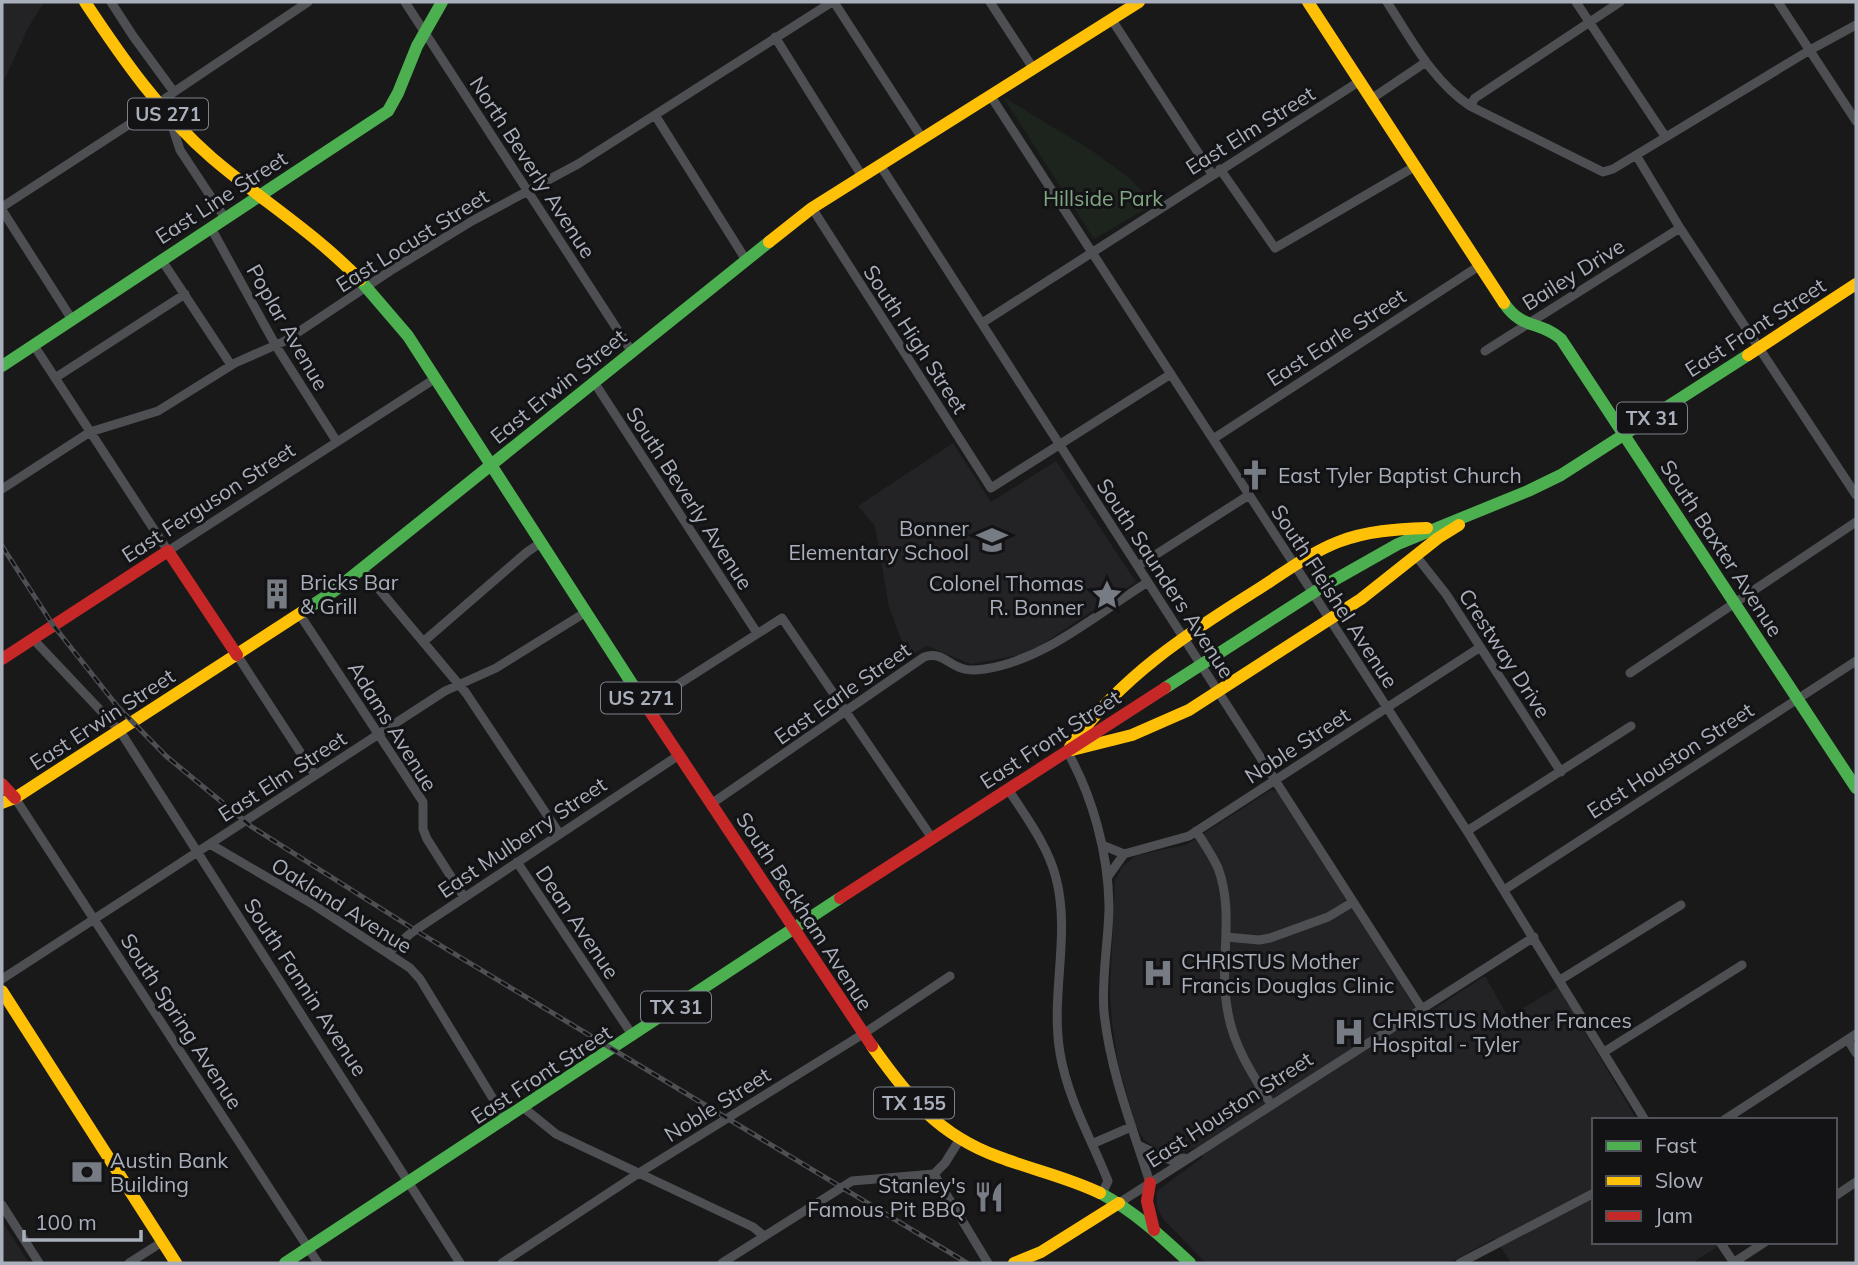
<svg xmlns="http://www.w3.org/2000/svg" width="1858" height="1265" font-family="Mulish,sans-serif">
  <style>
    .built { fill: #232326 }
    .green { fill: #1d241e }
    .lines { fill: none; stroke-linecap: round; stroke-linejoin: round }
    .street { stroke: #4d4f53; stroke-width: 9 }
    .fast { stroke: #4caf50; stroke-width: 12 }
    .slow { stroke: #ffc107; stroke-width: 12 }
    .jam { stroke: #c62828; stroke-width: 12 }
    .rail-casing { stroke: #4d4f52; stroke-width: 5 }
    .rail { stroke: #131316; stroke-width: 2.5; stroke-dasharray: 8; stroke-linecap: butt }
    .labels { text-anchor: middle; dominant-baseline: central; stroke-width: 6; stroke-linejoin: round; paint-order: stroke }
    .shield { fill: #131316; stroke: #7d818a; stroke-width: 2 }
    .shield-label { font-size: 19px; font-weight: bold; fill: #aab0bb }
    .street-label { font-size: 21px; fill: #aab0bb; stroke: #131316 }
    .park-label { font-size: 21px; fill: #81a683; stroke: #131316 }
    .poi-label { font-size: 21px; fill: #aab0bb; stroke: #131316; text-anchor: start }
  </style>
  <rect width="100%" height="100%" fill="#19191a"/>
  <path class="built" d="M2 2H44L28 28 2 85Z
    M953 443 991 502 1056 461 1136 582 1041 645 1020 655 971 664 927 646 908 657 889 607 875 526 858 506Z
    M1271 790 1278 792 1421 1017 1485 976 1508 1017 1558 987 1637 1120H1594V1242H1714L1717 1247 1692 1263H1511L1495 1238 1449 1263H1206L1164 1220 1157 1208V1191L1203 1157 1197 1147 1178 1153 1159 1150 1144 1140 1136 1126 1118 1063 1112 1022 1110 992 1115 880 1122 867 1137 855 1186 845Z
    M2 1221 29 1263H2Z"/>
  <path class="green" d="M1003 97 1091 150 1128 177 1154 204 1094 239Z"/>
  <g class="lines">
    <path class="street" d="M111 2 133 36 174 92
      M405 2 632 352
      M834 2 922 138
      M990 2 1033 68
      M1387 2C1411 39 1432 80 1470 106L1603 172 1613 169 1810 50 1856 25
      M1576 2 1665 136
      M1778 2 1856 121
      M1112 20 1212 174
      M775 37 862 176
      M990 95 1467 831 1645 1120
      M1371 99 1426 62
      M1470 106 1475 98 1620 2
      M655 115 746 260
      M171 122 180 150 225 218
      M1636 155 1680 228 1856 495
      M880 165 1422 1009
      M1220 169 1275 248 1414 167
      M2 207 139 118 174 92 308 2
      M812 208 991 488 1171 374
      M2 210 71 318
      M211 228 276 346 337 442
      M161 259 231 365
      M982 323 1360 81
      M33 344 168 551 436 378
      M1485 351 1680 228
      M55 378 185 294
      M594 382 757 633
      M1213 439 1479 266
      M2 489 90 432 158 411 235 363 285 341 390 271 472 221 578 164 832 2
      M1416 556 1446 594 1561 772
      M1138 566 1249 495
      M363 570 466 693 559 833
      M300 615 423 802V829L427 839 464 897
      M33 639 120 731 460 1263
      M423 642 527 552 542 542
      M237 655 315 775
      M1630 673 1856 522
      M646 705 782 618 932 838
      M1067 751C1093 797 1108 853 1109 905 1109 940 1101 977 1104 1012 1110 1071 1132 1126 1150 1183
      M1008 789C1026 817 1048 846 1056 878 1071 935 1050 995 1060 1053 1068 1100 1091 1138 1108 1181L1102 1194
      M15 798 318 1263
      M711 804 924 657C942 651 948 665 964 669 971 671 978 670 985 669 1047 659 1096 614 1148 582
      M1196 831C1204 843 1212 855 1218 868 1235 913 1219 961 1227 1007 1232 1044 1252 1074 1271 1104
      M1467 831 1631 726
      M210 844 311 903 410 968 420 979 506 1120
      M1102 845 1124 854
      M517 862 633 1036
      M1107 878 1124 854 1189 836 1479 648
      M1504 890 1856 661
      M1226 937 1259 940 1270 938 1328 917 1353 902
      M388 953 411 933 679 755
      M2 979 445 691 496 668 586 612
      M1560 980 1681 905
      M1848 1040 1856 1053
      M1604 1052 1742 965
      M524 1108 556 1134 753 1227 764 1236
      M1724 1120 1856 1034
      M1094 1143 1131 1127
      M1138 1145 1170 1160 1184 1158
      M934 1174 988 1263
      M1835 1196 1856 1182
      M1119 1203 1534 937
      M2 1205 39 1263
      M1720 1242 1734 1263
      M129 1263 162 1242
      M502 1263 639 1173 863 1034 950 976
      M722 1263 852 1181 934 1174 945 1163 960 1139
      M1460 1263 1594 1193
      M1733 1263 1765 1242"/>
    <path class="fast" d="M360 280 408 336 647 707
      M1504 303C1522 330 1539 320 1561 339L1856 788
      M2 366 388 111 398 93 417 46 442 2
      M302 612 334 591 769 242
      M1165 688 1322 587 1398 544 1528 491 1561 475 1748 355
      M1100 1193C1134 1211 1162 1237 1190 1263
      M285 1263 840 898"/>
    <path class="slow" d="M85 2C122 58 161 114 212 158 261 200 315 233 360 280
      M1308 2 1504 303
      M769 242 812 208 1139 2
      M1748 355 1856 284
      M1070 747C1121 676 1188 633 1260 588 1285 572 1310 553 1338 542 1366 531 1397 529 1427 528
      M1072 750 1132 735 1189 710 1361 599 1438 538 1459 525
      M2 803 15 798 302 612
      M2 991 176 1263
      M872 1046C908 1097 938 1135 999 1157 1033 1170 1067 1177 1100 1193
      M1014 1263 1041 1252 1119 1203"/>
    <path class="jam" d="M2 659 168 551 237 655
      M647 707 872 1046
      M2 784 15 798
      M840 898 1165 688
      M1150 1183 1147 1201 1154 1230"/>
    <g class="rail-casing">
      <path id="rail" d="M2 546 53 625 118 707 166 756 252 827 415 930 967 1263"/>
    </g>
    <use href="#rail" class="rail"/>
  </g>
  <defs>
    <g id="church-bare" transform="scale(2.415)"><path d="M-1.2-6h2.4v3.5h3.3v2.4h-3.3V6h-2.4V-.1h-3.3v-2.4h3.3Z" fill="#777b83" stroke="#131316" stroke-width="2.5" paint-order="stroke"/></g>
    <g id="school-bare" transform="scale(2.415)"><path d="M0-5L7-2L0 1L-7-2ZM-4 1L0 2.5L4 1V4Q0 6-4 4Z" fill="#777b83" stroke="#131316" stroke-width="2.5" paint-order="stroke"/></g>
    <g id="building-bare" transform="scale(2.415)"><path d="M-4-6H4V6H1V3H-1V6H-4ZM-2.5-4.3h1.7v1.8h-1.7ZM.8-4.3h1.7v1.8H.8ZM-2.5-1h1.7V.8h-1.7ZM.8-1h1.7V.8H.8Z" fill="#777b83" stroke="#131316" stroke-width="2.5" paint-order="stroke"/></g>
    <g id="sight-bare" transform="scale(2.415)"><path d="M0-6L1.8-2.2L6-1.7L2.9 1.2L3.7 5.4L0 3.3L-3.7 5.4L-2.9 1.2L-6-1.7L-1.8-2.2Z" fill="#777b83" stroke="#131316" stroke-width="2.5" paint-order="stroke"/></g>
    <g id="hospital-bare" transform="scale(2.415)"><path d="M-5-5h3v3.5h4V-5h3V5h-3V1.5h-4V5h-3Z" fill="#777b83" stroke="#131316" stroke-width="2.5" paint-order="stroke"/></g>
    <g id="bank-bare" transform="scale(2.415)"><path d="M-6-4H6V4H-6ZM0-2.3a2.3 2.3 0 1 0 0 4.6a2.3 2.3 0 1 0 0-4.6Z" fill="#777b83" stroke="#131316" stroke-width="2.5" paint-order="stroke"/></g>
    <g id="restaurant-bare" transform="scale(2.415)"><path d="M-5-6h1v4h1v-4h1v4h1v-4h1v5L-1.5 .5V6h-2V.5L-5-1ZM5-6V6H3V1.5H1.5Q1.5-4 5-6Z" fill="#777b83" stroke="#131316" stroke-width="2.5" paint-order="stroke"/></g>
  </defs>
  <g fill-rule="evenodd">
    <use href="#church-bare" x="1255" y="475"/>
    <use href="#school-bare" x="992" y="540"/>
    <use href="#building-bare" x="277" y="594"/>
    <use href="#sight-bare" x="1107" y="595"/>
    <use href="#hospital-bare" x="1158" y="973"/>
    <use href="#hospital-bare" x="1349" y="1032"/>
    <use href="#bank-bare" x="87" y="1172"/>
    <use href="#restaurant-bare" x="989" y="1197"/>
  </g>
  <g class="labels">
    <g class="shield">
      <rect x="128" y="98.5" width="80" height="31" rx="5"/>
      <rect x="1617" y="402.5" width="70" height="31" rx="5"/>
      <rect x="601" y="682.5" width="80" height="31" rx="5"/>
      <rect x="641" y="991.5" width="70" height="31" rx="5"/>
      <rect x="874" y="1087.5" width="80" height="31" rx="5"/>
    </g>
    <g class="shield-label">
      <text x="168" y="114">US 271</text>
      <text x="1652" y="418">TX 31</text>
      <text x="641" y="698">US 271</text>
      <text x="676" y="1007">TX 31</text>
      <text x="914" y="1103">TX 155</text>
    </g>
    <g class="street-label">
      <text transform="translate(1250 130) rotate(-32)">East Elm Street</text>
      <text transform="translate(533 167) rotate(57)">North Beverly Avenue</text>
      <text transform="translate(221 197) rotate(-33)">East Line Street</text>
      <text transform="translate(412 240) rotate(-32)">East Locust Street</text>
      <text transform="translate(1573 274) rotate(-32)">Bailey Drive</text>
      <text transform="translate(288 327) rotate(60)">Poplar Avenue</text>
      <text transform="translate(1755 327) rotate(-33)">East Front Street</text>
      <text transform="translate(1336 337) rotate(-33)">East Earle Street</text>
      <text transform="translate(916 339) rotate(57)">South High Street</text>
      <text transform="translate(558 386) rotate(-39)">East Erwin Street</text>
      <text transform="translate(690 498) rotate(57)">South Beverly Avenue</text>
      <text transform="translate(208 502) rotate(-33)">East Ferguson Street</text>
      <text transform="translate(1722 548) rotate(57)">South Baxter Avenue</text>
      <text transform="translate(1166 578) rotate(57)">South Saunders Avenue</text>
      <text transform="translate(1335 596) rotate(57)">South Fleishel Avenue</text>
      <text transform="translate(1505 653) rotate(57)">Crestway Drive</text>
      <text transform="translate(842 693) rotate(-35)">East Earle Street</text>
      <text transform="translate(102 719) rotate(-33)">East Erwin Street</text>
      <text transform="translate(393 726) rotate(58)">Adams Avenue</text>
      <text transform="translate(1050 739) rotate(-33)">East Front Street</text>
      <text transform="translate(1297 745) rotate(-33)">Noble Street</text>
      <text transform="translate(1670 760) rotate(-33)">East Houston Street</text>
      <text transform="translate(282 776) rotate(-33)">East Elm Street</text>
      <text transform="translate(522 837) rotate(-34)">East Mulberry Street</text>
      <text transform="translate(342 905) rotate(32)">Oakland Avenue</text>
      <text transform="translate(805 911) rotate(57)">South Beckham Avenue</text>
      <text transform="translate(578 922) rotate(56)">Dean Avenue</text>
      <text transform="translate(306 987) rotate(57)">South Fannin Avenue</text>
      <text transform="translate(182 1021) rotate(57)">South Spring Avenue</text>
      <text transform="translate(541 1074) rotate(-33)">East Front Street</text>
      <text transform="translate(717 1104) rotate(-32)">Noble Street</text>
      <text transform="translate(1229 1109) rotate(-33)">East Houston Street</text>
    </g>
    <g class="park-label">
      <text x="1103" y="198">Hillside Park</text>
    </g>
    <g class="poi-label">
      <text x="1278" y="475">East Tyler Baptist Church</text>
      <text x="969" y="528" text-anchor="end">Bonner<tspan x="969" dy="24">Elementary School</tspan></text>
      <text x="300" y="582">Bricks Bar<tspan x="300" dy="24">&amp; Grill</tspan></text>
      <text x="1084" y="583" text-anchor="end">Colonel Thomas<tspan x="1084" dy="24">R. Bonner</tspan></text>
      <text x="1181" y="961">CHRISTUS Mother<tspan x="1181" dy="24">Francis Douglas Clinic</tspan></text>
      <text x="1372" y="1020">CHRISTUS Mother Frances<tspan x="1372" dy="24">Hospital - Tyler</tspan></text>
      <text x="110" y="1160">Austin Bank<tspan x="110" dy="24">Building</tspan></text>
      <text x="966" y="1185" text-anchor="end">Stanley's<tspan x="966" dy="24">Famous Pit BBQ</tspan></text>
    </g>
  </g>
  <rect width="1858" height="1265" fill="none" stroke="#aab0bb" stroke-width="7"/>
  <rect x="1592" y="1118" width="245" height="126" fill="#131316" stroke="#4f5258" stroke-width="2"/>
  <rect x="1606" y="1141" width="35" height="10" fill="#4caf50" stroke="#4f5258" stroke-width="2"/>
  <text x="1655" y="1153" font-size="21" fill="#aab0bb">Fast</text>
  <rect x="1606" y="1176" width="35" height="10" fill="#ffc107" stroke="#4f5258" stroke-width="2"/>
  <text x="1655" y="1188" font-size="21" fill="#aab0bb">Slow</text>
  <rect x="1606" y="1211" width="35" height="10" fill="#c62828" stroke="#4f5258" stroke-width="2"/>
  <text x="1655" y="1223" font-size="21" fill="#aab0bb">Jam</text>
  <path d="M24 1230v10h117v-10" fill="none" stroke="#aab0bb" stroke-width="3.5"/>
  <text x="35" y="1230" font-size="21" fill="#aab0bb" stroke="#131316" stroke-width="5" paint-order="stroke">100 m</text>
</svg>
